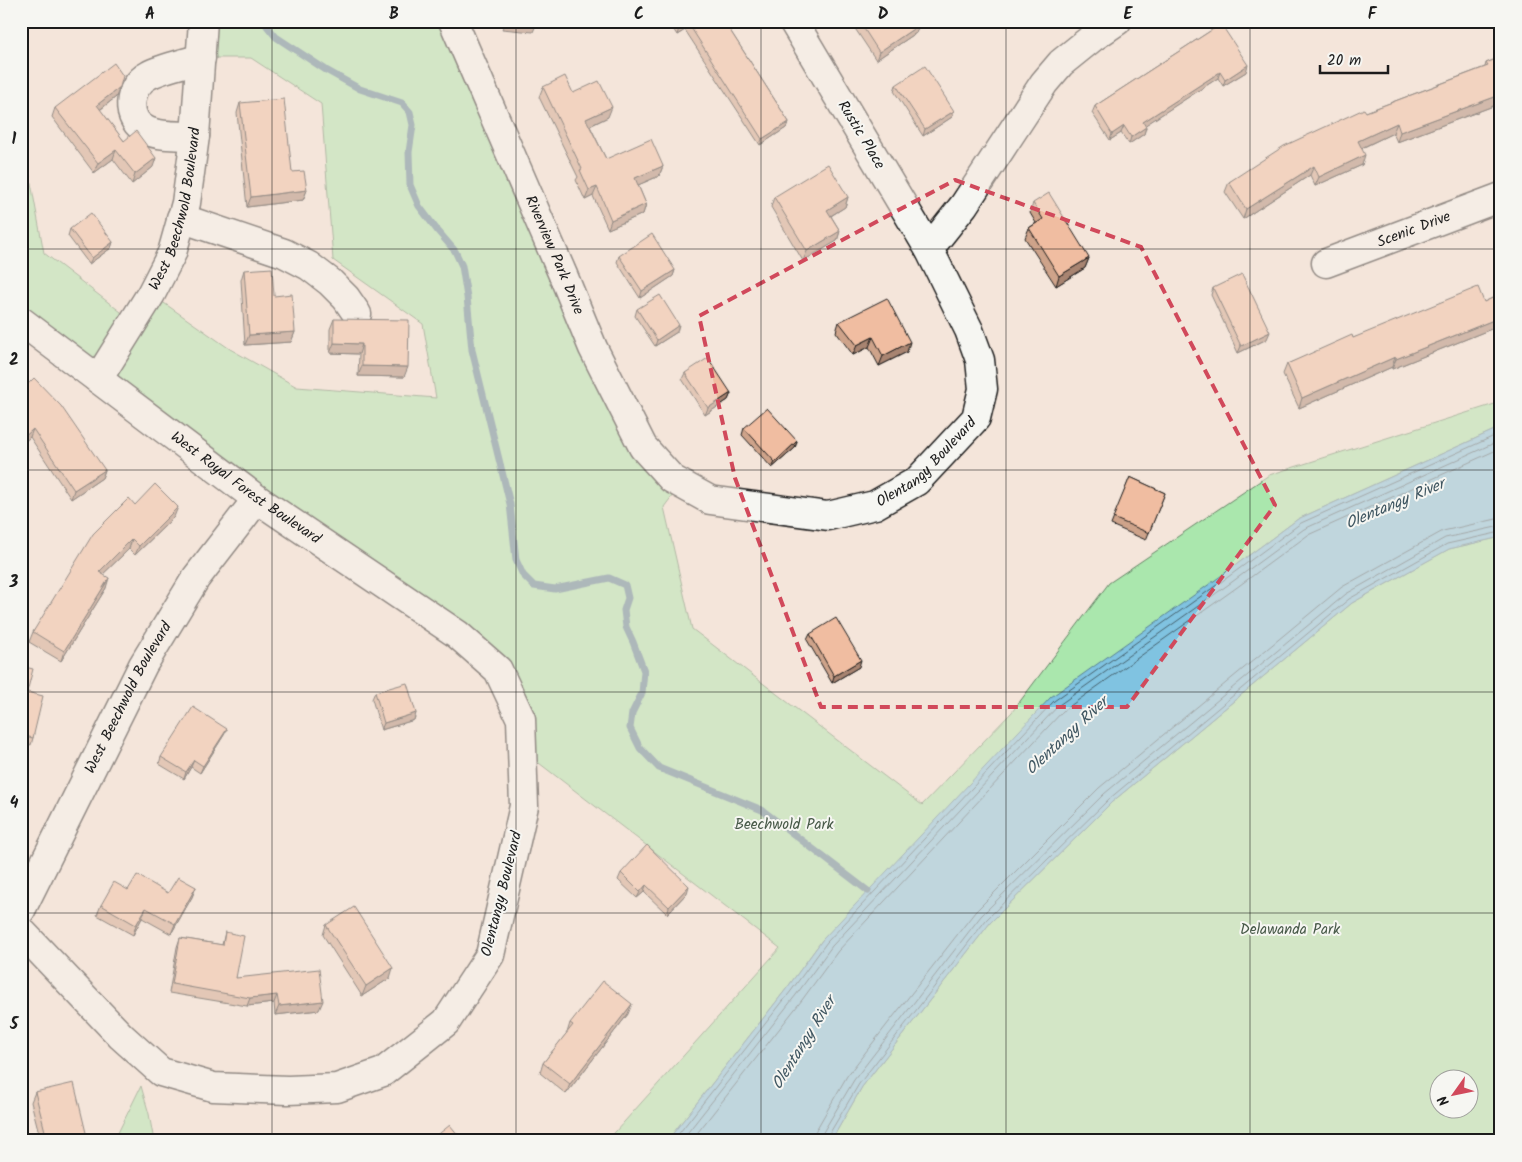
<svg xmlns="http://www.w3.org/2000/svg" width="1522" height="1162" font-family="Kalam,sans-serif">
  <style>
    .green { fill: #aae7ad; stroke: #638264; fill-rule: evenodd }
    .water { fill: #80c3e1; stroke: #588092 }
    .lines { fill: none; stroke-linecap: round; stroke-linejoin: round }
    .shore { stroke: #445f6b; stroke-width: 1 }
    .stream { stroke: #588092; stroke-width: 7 }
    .minor-casing { stroke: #1c1c1c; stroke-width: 31 }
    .minor { stroke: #f6f6f2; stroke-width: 28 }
    .wall { fill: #cea38a; stroke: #1c1c1c }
    .shaded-wall { fill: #a88471; stroke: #1c1c1c }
    .building { fill: #f0bda1; stroke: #1c1c1c }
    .marked { fill: none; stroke: #d1495b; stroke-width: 4; stroke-dasharray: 10 6; stroke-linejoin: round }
    .grid { fill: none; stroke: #1c1c1c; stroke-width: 1; stroke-opacity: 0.55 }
    .labels { text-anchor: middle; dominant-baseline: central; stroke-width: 4; stroke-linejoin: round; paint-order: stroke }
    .street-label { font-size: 15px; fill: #1c1c1c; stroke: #f6f6f2 }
    .park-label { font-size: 15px; fill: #475948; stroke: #f6f6f2 }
    .water-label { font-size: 16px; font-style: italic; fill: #3f5661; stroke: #f6f6f2 }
    .neatline { fill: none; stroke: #1c1c1c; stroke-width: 2 }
    .grid-label { font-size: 16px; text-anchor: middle; font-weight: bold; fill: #1c1c1c }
  </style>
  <rect width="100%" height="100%" fill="#f4e5da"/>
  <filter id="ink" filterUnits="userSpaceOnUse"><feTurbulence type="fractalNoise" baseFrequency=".02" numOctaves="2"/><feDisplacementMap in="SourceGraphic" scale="10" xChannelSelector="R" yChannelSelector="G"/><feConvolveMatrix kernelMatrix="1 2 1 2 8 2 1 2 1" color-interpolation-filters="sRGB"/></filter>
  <g filter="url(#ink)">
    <path class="green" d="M203 21H453L593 348 681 484 664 507 692 629 922 805 1012 712 1109 583 1269 475 1501 402V427L1298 519 1225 573 823 939 787 988 667 1141H607L780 948 522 750 498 670 21 321V129L44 253 134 322 151 294 230 349 297 387 436 398 423 324 333 260 321 104 251 58H201Z
      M1501 537V1141H831L862 1087 990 923 1112 802 1352 603 1449 549ZM1440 1080H1470V1110H1440Z
      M141 1086 149 1114 154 1141H114Z"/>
    <path class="water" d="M1501 427V537L1449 549 1352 603 1112 802 990 923 862 1087 831 1141H667L787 988 823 939 1051 697 1225 573 1298 519Z"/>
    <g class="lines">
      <path class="shore" d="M673 1141 791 991 827 942 1054 701 1228 577 1301 523 1501 433
        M681 1141 796 995 832 946 1059 705 1232 582 1304 529 1501 440
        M691 1141 802 1000 838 951 1063 711 1236 588 1308 535 1501 448
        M813 1141 816 1130 847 1076 975 912 1099 788 1342 587 1443 531 1501 518
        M821 1141 822 1134 854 1080 981 916 1104 794 1346 594 1445 538 1501 526
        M827 1141 828 1136 859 1084 986 920 1109 799 1349 599 1447 544 1501 532"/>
      <path class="stream" d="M266 21 267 26 276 37 326 70 360 89 402 103 410 112 413 125 409 152 410 185 419 206 437 230 455 251 462 266 467 297 472 350 510 504 516 560 523 575 534 586 555 589 609 578 625 585 628 598 624 610 626 627 633 642 644 671 642 693 632 713 630 728 640 748 659 768 762 810 868 891"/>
      <g class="minor-casing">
        <g id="minor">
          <path id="s1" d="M453 21 563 275 593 348 643 447 672 479 710 500 828 516 875 505 917 481 976 418 983 389 980 360 969 330 929 249 793 21"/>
          <path d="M195 136C180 135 162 137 148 131 124 121 127 86 149 75 162 68 186 63 201 58"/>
          <path d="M181 218 284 253 309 266 330 282 346 298 357 314"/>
          <path d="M929 249 964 205 1044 83 1061 63 1092 38 1117 21"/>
          <path id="s2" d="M1326 263 1501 197"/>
          <path id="s3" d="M21 321 257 499 457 634 498 670 521 719 524 806 490 955 446 1022 383 1072 337 1088 288 1090 213 1087 161 1072 121 1036 21 931"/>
          <path id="s4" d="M98 379 151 294 172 253 186 203 195 136 203 21"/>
          <path id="s5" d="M21 910 143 665 196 578 257 499"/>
        </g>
      </g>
      <use href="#minor" class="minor"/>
    </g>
    <path class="wall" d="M668 21H724L789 122 786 128 760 145 685 30 677 35Z
      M850 21H917L919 25 916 33 876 60Z
      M1221 24 1246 72 1223 86 1218 78 1145 125 1146 127 1144 134 1129 144 1121 133 1110 140 1092 113 1095 106Z
      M1501 57V110L1499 111 1496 105 1397 142 1393 133 1362 148V165L1315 186 1310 175 1243 219 1225 192 1229 182 1366 112 1485 67 1486 63Z
      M896 85 952 117 923 136 894 91Z
      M120 87 116 97 100 110 124 141 153 167 132 184 113 159 94 173 52 117 55 108Z
      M543 87 573 93 608 117 590 126 606 159 663 166 659 176 638 185 646 204 643 214 608 229 593 196 585 200 576 180 578 177 539 97Z
      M240 103 307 190 303 200 247 207 237 113Z
      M774 197H848L845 207 831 216 840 231 837 241 803 261 771 207Z
      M1033 203 1089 258 1085 268 1056 286 1025 238 1029 228 1036 223 1030 213Z
      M70 229 113 242 111 248 89 264 68 236Z
      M619 256 675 270 673 276 640 298 617 262Z
      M244 270 274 296 295 332 291 342 245 345 241 280Z
      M1213 288 1267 339 1238 353 1211 295Z
      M1501 294V325L1392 369V367L1299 408 1283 374 1287 364 1353 338 1484 302Z
      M637 309 677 332 655 346 635 316Z
      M334 319 404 377 358 376 359 354 330 353V329Z
      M839 322 907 352 879 366 869 347 853 355 836 332Z
      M685 373 731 393 728 400 705 415 682 379Z
      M21 385 105 470 102 478 71 499 30 437 21 445Z
      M744 428 797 441 795 448 772 468 742 435Z
      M1130 477 1165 493 1146 540 1111 525Z
      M135 505 174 517 135 555 129 549 103 574 106 588 61 661 29 642 33 632Z
      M810 634 859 667 832 683 807 640Z
      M21 666 27 692 33 738 31 745 21 742Z
      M375 692 416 713 414 720 381 730 372 699Z
      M227 729 224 735 200 773 191 767 184 779 159 764 161 757Z
      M621 873 687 893 667 914 644 892 637 898 618 880Z
      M196 887 192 897 171 934 142 918 133 935 97 915 101 905 128 890 168 893Z
      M326 925 390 978 362 996 323 935Z
      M225 932 236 978 319 1010 275 1015 274 1003 247 1006 169 993 177 947 180 938 222 945Z
      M628 1014 566 1094 540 1073 543 1063 567 1033 570 1023Z
      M35 1092 88 1141H41L31 1102Z"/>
    <path class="shaded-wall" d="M505 22 536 25 533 32 502 29Z
      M688 23 685 30 677 35 679 28Z
      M919 25 916 33 876 60 879 52Z
      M1248 65 1246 72 1223 86 1225 80Z
      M1220 72 1218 78 1141 128 1143 122Z
      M120 87 116 97 93 115 97 105Z
      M1500 95 1496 105 1397 142 1400 132Z
      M612 107 608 117 583 129 586 119Z
      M954 111 952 117 923 136 925 129Z
      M789 122 786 128 760 145 762 139Z
      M1397 123 1393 133 1355 151 1358 141Z
      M1124 126 1121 133 1110 140 1112 134Z
      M1146 127 1144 134 1129 144 1131 137Z
      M116 150 113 159 94 173 98 163Z
      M1365 155 1362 165 1315 186 1319 177Z
      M156 158 153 167 132 184 135 174Z
      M663 166 659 176 631 188 635 178Z
      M1314 166 1310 175 1243 219 1246 209Z
      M597 187 593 196 585 200 589 190Z
      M307 190 303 200 247 207 251 197Z
      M848 197 845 207 824 220 827 210Z
      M646 204 643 214 608 229 611 220Z
      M840 231 837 241 803 261 807 251Z
      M113 242 111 248 89 264 92 258Z
      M1089 258 1085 268 1056 286 1059 276Z
      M675 270 673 276 640 298 642 291Z
      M1501 317V325L1392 369 1396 359Z
      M679 325 677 332 655 346 657 340Z
      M295 332 291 342 245 345 249 335Z
      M1270 332 1267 339 1238 353 1241 346Z
      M873 337 869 347 853 355 857 345Z
      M910 342 907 352 879 366 883 356Z
      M334 343 362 344 359 354 330 353Z
      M1395 357 1392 367 1299 408 1302 398Z
      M362 366 408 367 404 377 358 376Z
      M731 393 728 400 705 415 708 408Z
      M33 429 30 437 21 445V440Z
      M797 441 795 448 772 468 775 462Z
      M105 470 102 478 71 499 74 490Z
      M178 507 174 517 135 555 139 546Z
      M132 539 129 549 95 582 99 572Z
      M109 578 106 588 61 661 64 651Z
      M861 660 859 667 832 683 834 676Z
      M416 713 414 720 381 730 384 723Z
      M227 729 224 735 200 773 203 766Z
      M194 760 191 767 184 779 186 772Z
      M646 885 644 892 637 898 640 892Z
      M689 886 687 893 667 914 669 907Z
      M196 887 192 897 171 934 175 924Z
      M146 908 142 918 133 935 136 925Z
      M393 968 390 978 362 996 366 986Z
      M277 995 274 1003 247 1006 250 998Z
      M323 1001 319 1010 275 1015 279 1006Z
      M632 1004 628 1014 566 1094 570 1084Z
      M58 1136 56 1141H46L47 1139Z"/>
    <path class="building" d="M505 21H536V25L505 22Z
      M675 21H724L789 122 762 139 688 23 679 28Z
      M859 21H917L919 25 879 52Z
      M1221 24 1248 65 1225 80 1220 72 1143 122 1146 127 1131 137 1124 126 1112 134 1095 106Z
      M1501 57V98L1500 95 1400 132 1397 123 1358 141 1365 155 1319 177 1314 166 1246 209 1229 182 1284 146 1364 109 1366 112 1488 66 1486 63Z
      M114 63 123 76 120 87 97 105 124 141 136 131 156 158 135 174 116 150 98 163 55 108Z
      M925 66 954 111 925 129 896 85Z
      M565 76 573 93 599 81 612 107 586 119 606 159 651 139 663 166 635 178 646 204 611 220 597 187 589 190 580 170 582 169 543 87Z
      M284 99 292 172 304 171 307 190 251 197 240 103Z
      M828 164 848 197 827 210 840 231 807 251 774 197Z
      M1049 193 1089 258 1059 276 1029 228 1043 219 1033 203Z
      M91 213 113 242 92 258 70 229Z
      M652 234 675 270 642 291 619 256Z
      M272 268 274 296 292 294 295 332 249 335 244 270Z
      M1242 274 1270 332 1241 346 1213 288Z
      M1478 287 1484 302 1501 294V317L1396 359 1395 357 1302 398 1287 364 1352 335 1353 338Z
      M660 295 679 325 657 340 637 309Z
      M887 298 910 342 883 356 873 337 857 345 839 322Z
      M334 319 409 320 408 367 362 366V344L334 343Z
      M708 358 731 393 708 408 685 373Z
      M34 378 61 406 105 470 74 490 33 429 21 440V385L24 388Z
      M767 408 797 441 775 462 744 428Z
      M1130 477 1165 493 1149 533 1113 518Z
      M155 484 178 507 139 546 132 539 99 572 109 578 64 651 33 632 93 534 129 498 135 505Z
      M836 618 861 660 834 676 810 634Z
      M21 666 33 669 27 692 43 696 33 738 21 735Z
      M407 683 416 713 384 723 375 692Z
      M193 707 227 729 203 766 194 760 186 772 161 757Z
      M647 845 689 886 669 907 646 885 640 892 621 873Z
      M137 875 168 893 178 877 196 887 175 924 146 908 136 925 101 905 114 882 128 890Z
      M354 907 393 968 366 986 326 925Z
      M225 932 244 936 236 978 319 969 323 1001 279 1006 277 995 250 998 172 984 180 938 223 945Z
      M603 981 632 1004 570 1084 543 1063 573 1025 570 1023Z
      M74 1083 88 1141H59L58 1136 47 1139 35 1092Z
      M450 1125 463 1141H430Z"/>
  </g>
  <path d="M0 0H1522V1162H0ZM955 180 1141 247 1275 505 1127 707H821L735 478 699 316Z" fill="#f4e5da" fill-opacity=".55" fill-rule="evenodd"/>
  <path class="marked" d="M955 180 1141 247 1275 505 1127 707H821L735 478 699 316Z"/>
  <path class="grid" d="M272 21V1141M516 21V1141M761 21V1141M1006 21V1141M1250 21V1141M21 249H1501M21 470H1501M21 692H1501M21 913H1501"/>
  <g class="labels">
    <g class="street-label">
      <text transform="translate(861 135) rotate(59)">Rustic Place</text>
      <text stroke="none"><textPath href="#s4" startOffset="190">West Beechwold Boulevard</textPath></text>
      <text stroke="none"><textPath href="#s2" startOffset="94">Scenic Drive</textPath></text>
      <text stroke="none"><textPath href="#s1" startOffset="255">Riverview Park Drive</textPath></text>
      <text stroke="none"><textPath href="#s1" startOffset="788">Olentangy Boulevard</textPath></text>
      <text stroke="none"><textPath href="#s3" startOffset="280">West Royal Forest Boulevard</textPath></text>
      <text stroke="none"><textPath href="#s5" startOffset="238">West Beechwold Boulevard</textPath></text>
      <text transform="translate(502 894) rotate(-76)">Olentangy Boulevard</text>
    </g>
    <g class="park-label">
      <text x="784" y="825">Beechwold Park</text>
      <text x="1290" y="930">Delawanda Park</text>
    </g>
    <g class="water-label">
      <text transform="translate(1395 504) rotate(-23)">Olentangy River</text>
      <text transform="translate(1067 736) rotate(-43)">Olentangy River</text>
      <text transform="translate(804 1043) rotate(-58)">Olentangy River</text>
    </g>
  </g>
  <rect width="1522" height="1162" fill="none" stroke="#f6f6f2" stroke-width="55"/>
  <g transform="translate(1454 1094) rotate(237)"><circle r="24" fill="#f6f6f2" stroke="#9f9f9c"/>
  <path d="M0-4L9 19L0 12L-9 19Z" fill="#d1495b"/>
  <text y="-8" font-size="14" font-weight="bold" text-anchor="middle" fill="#1c1c1c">N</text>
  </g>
  <path d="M1320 65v8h68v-8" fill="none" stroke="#1c1c1c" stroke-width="2.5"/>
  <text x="1327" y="65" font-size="15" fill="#1c1c1c" stroke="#f6f6f2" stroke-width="4" paint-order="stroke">20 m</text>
  <rect x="28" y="28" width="1466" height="1106" class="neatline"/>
  <g class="grid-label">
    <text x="150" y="19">A</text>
    <text x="394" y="19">B</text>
    <text x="639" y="19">C</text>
    <text x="883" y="19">D</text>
    <text x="1128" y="19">E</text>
    <text x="1372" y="19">F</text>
    <text x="14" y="144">1</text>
    <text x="14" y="365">2</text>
    <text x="14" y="587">3</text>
    <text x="14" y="808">4</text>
    <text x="14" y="1029">5</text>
  </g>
</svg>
